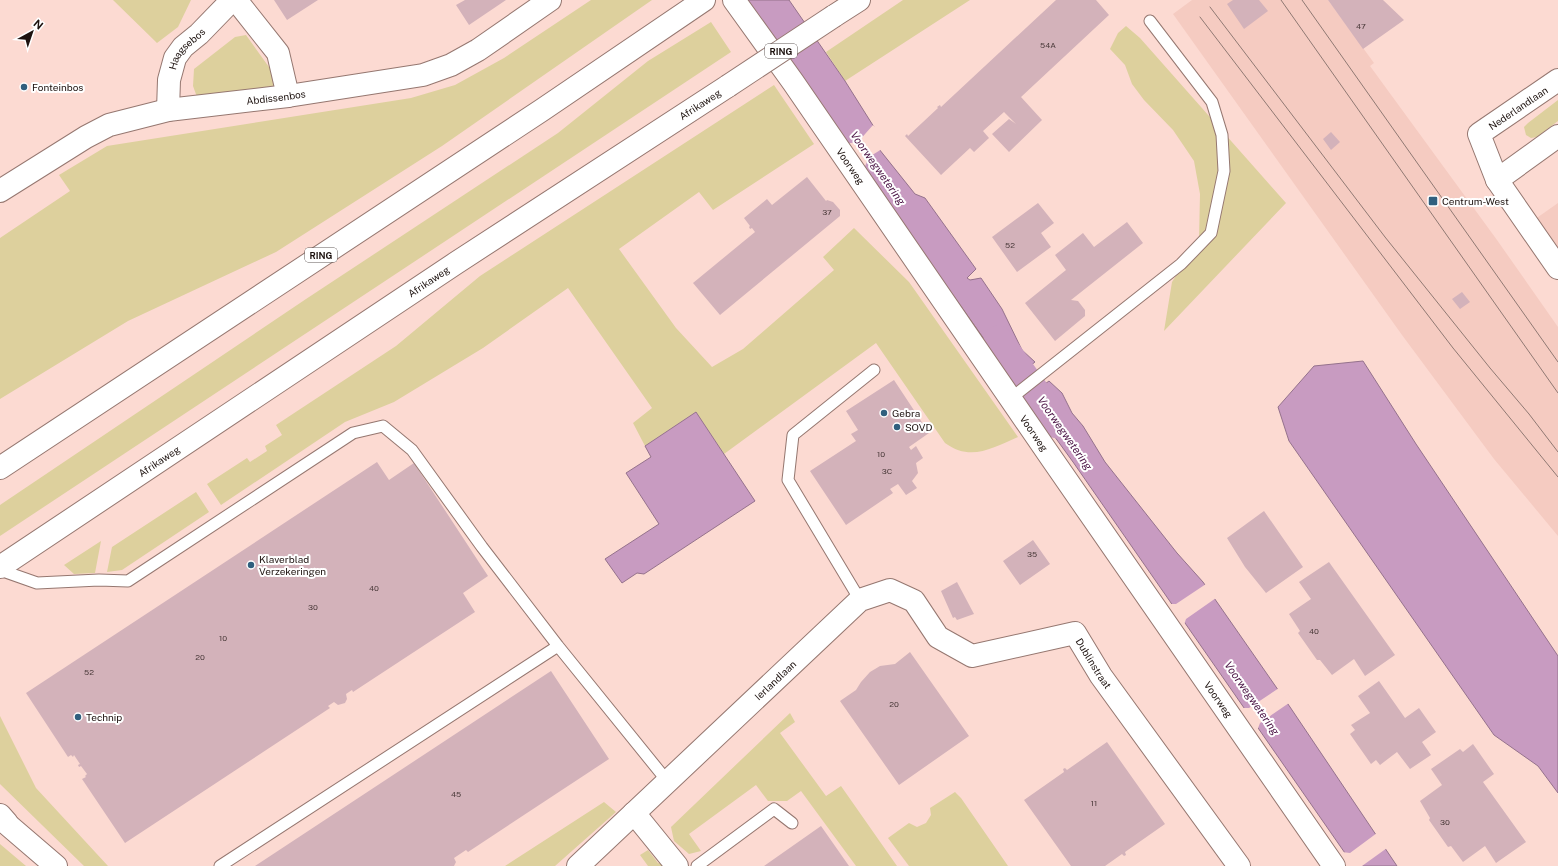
<svg xmlns="http://www.w3.org/2000/svg" width="1558" height="866" font-family="'Public Sans',sans-serif">
  <style>
    .built { fill: #f5cbc1 }
    .green { fill: #ddd09d }
    .water { fill: #c89bc1; stroke: #95728c }
    .pier { fill: #fcdad2 }
    .lines { fill: none; stroke-linecap: round; stroke-linejoin: round }
    .canal { stroke: #c89bc1; stroke-width: 29 }
    .building { fill: #d3b2ba }
    .service-casing { stroke: #957770; stroke-width: 13 }
    .minor-casing { stroke: #957770; stroke-width: 24 }
    .tertiary-casing { stroke: #957770; stroke-width: 24 }
    .primary-casing { stroke: #957770; stroke-width: 24 }
    .service { stroke: #fff; stroke-width: 11 }
    .minor { stroke: #fff; stroke-width: 22 }
    .tertiary { stroke: #fff; stroke-width: 22 }
    .primary { stroke: #fff; stroke-width: 22 }
    .tram { stroke: #907973; stroke-width: 1 }
    .primary-bridge-casing { stroke: #957770; stroke-width: 24; stroke-linecap: butt }
    .primary-bridge { stroke: #fff; stroke-width: 22 }
    .poi-dot { fill: #305f7e; stroke: #fff; stroke-width: 1.5 }
    .labels { text-anchor: middle; dominant-baseline: central; stroke-width: 4; stroke-linejoin: round; paint-order: stroke }
    .number-label { font-size: 8px; fill: #4a3a3a }
    .shield { fill: #fff; stroke: #615957; stroke-width: 1 }
    .shield-label { font-size: 9px; font-weight: bold; fill: #1d120f }
    .street-label { font-size: 10px; fill: #1d120f; stroke: #fff }
    .poi-label { font-size: 10px; fill: #1d120f; stroke: #fff; text-anchor: start }
    .water-label { font-size: 11px; font-style: italic; fill: #4a1344; stroke: #fff }
  </style>
  <rect width="100%" height="100%" fill="#fcdad2"/>
  <path class="built" d="M1192 0H1328L1374 63 1370 66 1497 240 1558 327V536L1494 459 1402 335 1173 14Z
    M1558 203V258L1531 222Z"/>
  <path class="green" d="M113 0H191L178 27 157 43Z
    M591 0H652L442 146 276 252 128 321 0 399V238L70 191 59 175 107 146 411 98 455 85 504 58Z
    M903 0H970L845 81 826 52Z
    M711 22 731 52 0 536V505L306 299 558 133 648 61Z
    M1126 26 1140 38 1286 203 1164 331 1172 282 1199 240 1200 194 1194 161 1173 130 1144 100 1132 84 1125 65 1110 49 1118 33Z
    M246 35 274 74 282 87 197 97 193 86 194 69 235 37Z
    M774 85 814 144 713 210 699 192 619 249 676 328 712 367 743 349 834 270 823 257 854 228 909 282 1018 437C992 448 971 462 945 443L876 343 724 454 696 412 645 446 633 423 652 408 568 288 483 348 394 402 345 422 221 505 207 484 247 458 250 462 267 451 265 446 282 435 276 425 396 346 480 276Z
    M1558 100V121L1537 137 1531 138 1526 135 1524 127 1528 123Z
    M196 492 209 512 122 570 107 572 112 547Z
    M101 541 95 573 74 574 64 565Z
    M790 713 795 722 780 733 826 796 841 786 897 866H856L801 791 787 801H768L756 785 689 834 701 851 689 854 674 841 671 827Z
    M0 716 36 788 108 866H84L0 784Z
    M955 792 961 798 1008 866H909L888 838 909 823 917 827 926 823 931 815 930 808Z
    M604 802 616 812 555 866H505Z
    M0 844 26 866H0Z
    M648 850 658 863 672 866H648L640 855Z"/>
  <path class="water" d="M744 0H789L845 81 874 127 867 134 915 194 925 198 976 269 967 278 970 280 981 278 1002 309 1022 350 1035 362 1017 376 1011 377Z
    M1363 361 1416 444 1558 656V793L1538 766 1494 735 1289 441 1278 407 1314 366Z
    M1049 381 1062 393 1072 413 1083 426 1105 462 1177 553 1203 582 1290 707 1397 866H1354L1073 462 1028 400 1030 395Z
    M696 412 755 501 644 574 637 573 622 583 605 559 659 524 626 473 651 457 645 446Z"/>
  <path class="pier" d="M873 125 876 128 870 134 882 149 869 157 863 171 844 144 858 142Z
    M1206 584 1216 598 1186 619 1184 625 1169 604H1176Z
    M1279 688 1289 703 1260 723 1257 731 1242 708H1249Z
    M1377 833 1387 848 1362 866H1351L1342 852 1350 853Z"/>
  <g class="lines">
    <path class="canal" d="M998 340 1058 424"/>
  </g>
  <path class="building" d="M274 0H318L287 20Z
    M465 0H506L469 25 456 5Z
    M1056 0H1096L1109 15 1021 97 1042 120 1009 152 992 134 1009 119 1016 124 1004 112 983 131 989 138 974 152 970 148 941 175 905 136 907 134 908 136 938 108 937 107 940 105 941 107Z
    M1233 0H1259L1268 11 1244 29 1227 4Z
    M1328 0H1383L1404 20 1363 49Z
    M1331 132 1340 142 1331 150 1323 139Z
    M807 177 826 201 827 200 833 202 840 210V216L720 315 693 283 755 232 752 228 750 229 749 227 750 226 744 218 767 199 772 205Z
    M1038 203 1054 223 1041 233 1051 247 1017 272 992 237Z
    M1127 222 1143 243 1071 300 1078 301 1085 310V316L1055 341 1025 303 1066 270 1055 255 1083 233 1094 247Z
    M1462 292 1470 302 1460 309 1452 299Z
    M894 380 929 433 909 447 911 450 916 446 923 458 916 463 918 473 912 481 917 488 906 495 898 484 890 489 893 493 846 525 810 471 856 441 851 434 858 430 846 411Z
    M377 462 389 480 414 463 488 576 463 593 475 612 353 692 352 690 346 694 347 699 345 703 338 705 334 702 328 706 330 708 125 843 82 779 86 777 85 776 87 774 81 766 79 767 78 765 80 764 74 755 73 757 71 755 68 757 26 693Z
    M1264 511 1303 567 1266 593 1245 567 1227 538Z
    M1033 540 1050 564 1020 585 1003 561Z
    M1329 562 1395 655 1365 676 1354 659 1332 675 1320 660H1317L1298 633 1300 631 1289 614 1311 599 1299 582Z
    M957 582 974 614 957 620 955 617 953 618 941 591Z
    M910 652 969 736 899 785 840 701 856 690 861 682 870 672 880 666 895 664Z
    M551 671 609 759 468 852 466 850 454 858 456 862 454 866H255Z
    M1379 681 1405 718 1419 708 1436 732 1422 742 1431 755 1410 769 1397 752 1380 765 1376 760 1371 764 1350 734 1355 730 1351 725 1370 713 1358 696Z
    M1107 742 1165 824 1125 852 1126 855 1124 856 1122 854 1105 866H1071L1024 800 1064 772 1063 769 1065 768 1067 770Z
    M1473 744 1494 774 1483 782 1526 842 1496 863 1485 846 1463 862 1451 846 1448 847 1429 820 1430 818 1420 801 1442 785 1431 769 1460 749 1463 752Z
    M821 826 849 866H764Z"/>
  <g class="lines">
    <g class="service-casing">
      <path id="service" d="M1010 399 1181 264 1211 233 1224 171 1222 135 1212 102 1150 21
        M0 570 37 583 99 580 128 581 353 433 383 426 412 450 482 547 558 646 668 782
        M860 600 788 480 793 435 874 370
        M220 866 558 646
        M697 866 774 809 792 823"/>
    </g>
    <g class="minor-casing">
      <g id="minor">
        <path d="M236 0 278 53 288 96"/>
        <path id="s1" d="M734 0 793 82 1052 459 1334 866"/>
        <path d="M1558 80 1479 134 1497 180 1558 268"/>
        <path id="s2" d="M168 110 169 80 175 58 183 47 199 34 232 0"/>
        <path d="M1497 180 1558 136"/>
        <path id="s3" d="M0 191 86 137 109 125 168 110 288 96 423 75 451 65 478 50 550 0"/>
        <path d="M634 813 677 866"/>
        <path id="s4" d="M578 866 860 600 890 590 914 601 938 637 972 656 1075 633 1101 676 1239 866"/>
      </g>
    </g>
    <g class="tertiary-casing">
      <path id="tertiary" d="M0 818 56 866"/>
    </g>
    <g class="primary-casing">
      <g id="primary">
        <path d="M834 16 859 0"/>
        <path d="M0 468 542 110 704 0"/>
        <path id="s5" d="M0 567 456 263 728 86"/>
        <path d="M0 815 7 823"/>
      </g>
    </g>
    <use href="#service" class="service"/>
    <use href="#minor" class="minor"/>
    <use href="#tertiary" class="tertiary"/>
    <use href="#primary" class="primary"/>
    <path class="tram" d="M1281 0 1558 393
      M1302 0 1558 362
      M1210 7 1385 237 1490 368 1529 414 1558 452
      M1200 17 1453 348 1558 477"/>
    <g class="primary-bridge-casing">
      <path id="primary-bridge" d="M728 86 834 16"/>
    </g>
    <use href="#primary-bridge" class="primary-bridge"/>
  </g>
  <g class="poi-dot">
    <circle cx="24" cy="87" r="4"/>
    <rect x="1428" y="196" width="10" height="10" rx="2"/>
    <circle cx="884" cy="413" r="4"/>
    <circle cx="897" cy="427" r="4"/>
    <circle cx="251" cy="565" r="4"/>
    <circle cx="78" cy="717" r="4"/>
  </g>
  <g class="labels">
    <g class="number-label">
      <text x="1361" y="26">47</text>
      <text x="1048" y="45">54A</text>
      <text x="827" y="212">37</text>
      <text x="1010" y="245">52</text>
      <text x="881" y="454">10</text>
      <text x="887" y="471">3C</text>
      <text x="1032" y="554">35</text>
      <text x="374" y="588">40</text>
      <text x="313" y="607">30</text>
      <text x="1314" y="631">40</text>
      <text x="223" y="638">10</text>
      <text x="200" y="657">20</text>
      <text x="89" y="672">52</text>
      <text x="894" y="704">20</text>
      <text x="456" y="794">45</text>
      <text x="1094" y="803">11</text>
      <text x="1445" y="822">30</text>
    </g>
    <g class="shield">
      <rect x="765" y="44" width="32" height="14" rx="3"/>
      <rect x="305" y="248" width="32" height="14" rx="3"/>
    </g>
    <g class="shield-label">
      <text x="781" y="51">RING</text>
      <text x="321" y="255">RING</text>
    </g>
    <g class="street-label">
      <text stroke="none"><textPath href="#s2" startOffset="67">Haagsebos</textPath></text>
      <text stroke="none"><textPath href="#s3" startOffset="297">Abdissenbos</textPath></text>
      <text stroke="none"><textPath href="#s5" startOffset="839">Afrikaweg</textPath></text>
      <text transform="translate(1518 108) rotate(-34)">Nederlandlaan</text>
      <text stroke="none"><textPath href="#s1" startOffset="203">Voorweg</textPath></text>
      <text stroke="none"><textPath href="#s5" startOffset="515">Afrikaweg</textPath></text>
      <text stroke="none"><textPath href="#s1" startOffset="527">Voorweg</textPath></text>
      <text stroke="none"><textPath href="#s5" startOffset="191">Afrikaweg</textPath></text>
      <text stroke="none"><textPath href="#s4" startOffset="669">Dublinstraat</textPath></text>
      <text stroke="none"><textPath href="#s4" startOffset="271">Ierlandlaan</textPath></text>
      <text stroke="none"><textPath href="#s1" startOffset="851">Voorweg</textPath></text>
    </g>
    <g class="poi-label">
      <text x="32" y="87">Fonteinbos</text>
      <text x="1442" y="201">Centrum-West</text>
      <text x="892" y="413">Gebra</text>
      <text x="905" y="427">SOVD</text>
      <text x="259" y="559">Klaverblad<tspan x="259" dy="12">Verzekeringen</tspan></text>
      <text x="86" y="717">Technip</text>
    </g>
    <g class="water-label">
      <text transform="translate(878 168) rotate(55)">Voorwegwetering</text>
      <text transform="translate(1065 433) rotate(55)">Voorwegwetering</text>
      <text transform="translate(1252 698) rotate(55)">Voorwegwetering</text>
    </g>
  </g>
  <g transform="translate(32 32) rotate(40)" stroke="#ffffff" stroke-width="3" paint-order="stroke">
  <path d="M0-3L7 15L0 10L-7 15Z" fill="#1d120f"/>
  <text y="-6" font-size="11" font-weight="bold" text-anchor="middle" fill="#1d120f">N</text>
  </g>
</svg>
